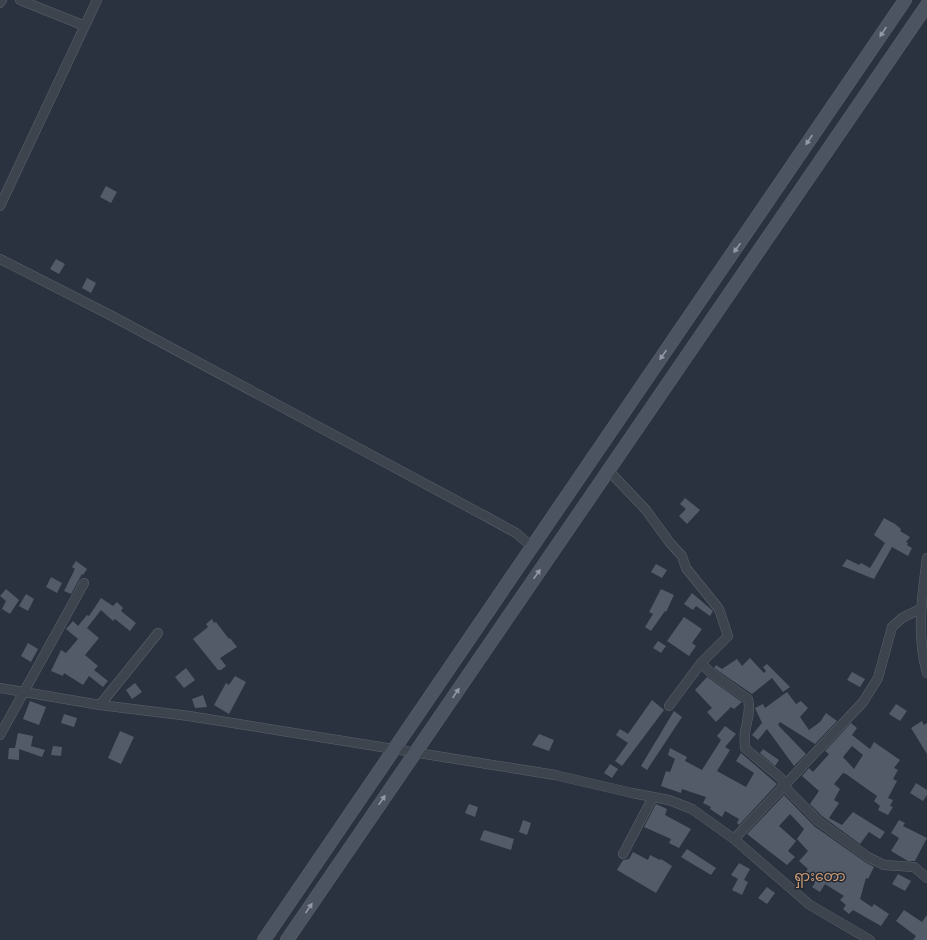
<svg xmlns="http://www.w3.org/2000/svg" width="927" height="940" font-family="'Roboto Condensed','Noto Sans Myanmar',sans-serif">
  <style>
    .building { fill: #535b69; fill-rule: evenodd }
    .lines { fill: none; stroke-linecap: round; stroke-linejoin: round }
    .street-casing { stroke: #5b626c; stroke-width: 10 }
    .secondary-casing { stroke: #5b626c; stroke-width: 14 }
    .street { stroke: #3d444e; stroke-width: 9 }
    .secondary { stroke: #4c5361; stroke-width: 13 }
    .oneway { fill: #9499a5 }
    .labels { text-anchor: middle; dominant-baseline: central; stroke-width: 3; stroke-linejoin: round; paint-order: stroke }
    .quarter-label { font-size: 14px; fill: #c99a75; stroke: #222934 }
  </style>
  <rect width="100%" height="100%" fill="#29323e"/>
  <path class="building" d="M106 186 117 192 111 203 100 197Z
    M56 259 65 264 59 274 50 269Z
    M87 278 96 283 91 293 82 288Z
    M685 498 700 510 687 524 679 516 686 509 680 504Z
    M884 518 895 524 901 529 900 531 910 537 906 542 908 543 907 545 912 548 908 556 892 547 874 579 842 566 847 559 859 565 861 563 870 568 885 543 874 535Z
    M76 561 87 569 83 575 82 574 71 594 64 591 75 569 72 567Z
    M656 564 667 570 662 578 651 572Z
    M51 577 62 583 57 593 46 587Z
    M6 589 19 600 10 614 2 609 6 601 0 596Z
    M661 589 674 595 666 612 665 611 651 631 645 627 653 614 649 612Z
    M692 593 713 611 710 616 696 606 693 610 684 604Z
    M26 594 34 599 28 611 19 606Z
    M101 598 113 606 117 602 123 608 121 611 136 623 130 631 115 619 113 621 101 610 87 628 99 638 85 655 98 666 94 670 108 681 103 687 89 676 83 685 64 673 63 676 51 671 61 650 66 653 78 639 66 629 73 621 78 626 87 615 89 616Z
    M684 617 702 629 692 643 696 646 689 656 667 641Z
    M212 619 214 623 216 622 229 639 230 638 237 647 220 658 226 666 221 670H218L193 639 208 627 206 624Z
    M658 641 666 646 661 653 653 648Z
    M28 643 38 649 31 662 21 656Z
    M750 658 764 673 766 671 763 667 767 664 790 687 783 692 772 678 752 694 714 668 716 665 722 669 737 659 742 666Z
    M186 668 195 680 184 688 175 677Z
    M852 672 865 679 860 687 847 680Z
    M235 676 246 682 229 714 214 705 226 683 229 685Z
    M707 677 742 702 734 709 731 707 716 722 707 712 712 708 695 690Z
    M135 683 142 692 132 699 126 690Z
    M787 692 796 704 801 701 808 708 800 717 809 730 820 722 826 713 837 721 815 744 780 722 778 725 806 754 794 766 767 729 758 740 752 735 762 723 755 708 763 704 765 708Z
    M203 695 207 707 195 708 192 699Z
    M652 700 664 710 622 766 615 761 628 743 616 735 620 729 628 734Z
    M30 701 46 707 39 725 23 719Z
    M896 704 907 711 900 721 889 714Z
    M674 711 682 717 647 770 641 766Z
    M64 714 77 718 74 727 61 723Z
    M922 721 924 725 927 723V754L911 728Z
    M851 723 857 728 852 735 870 749 874 742 900 760 894 768 898 770 893 779 897 781 888 798 893 800 890 806 893 807 888 815 878 810 880 806 874 801 877 796 846 774 843 773 834 784 840 789 834 800 839 803 829 818 842 825 853 812 885 832 880 839 869 832 860 844 822 816 810 804 819 791 802 776 809 768 813 772 829 754 825 751ZM852 746 863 755 854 769 843 757Z
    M725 726 736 734 725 747 730 750 717 771 746 787 754 773 736 761 741 753 777 784 739 825 737 823 739 819 725 811 722 817 710 809 711 807 703 803 706 797 682 789 681 793 661 786 666 771 670 772 675 759 668 755 670 748 687 757 685 761 702 770 721 740 717 736Z
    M120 731 134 737 121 764 108 758Z
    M18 733 33 736 31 746 45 750 42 757 19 749V760L8 759 9 748H17H15Z
    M539 734 554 740 549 751 532 745Z
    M53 746 62 747 61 756 51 755Z
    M763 749 779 760 775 766 760 753Z
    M610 764 618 769 612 778 604 773Z
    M916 783 927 790V795L923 801 910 793Z
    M784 795 814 826 865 862 874 867 868 879 866 878 860 899 872 907 874 904 889 914 881 926 853 910 849 914 843 909 846 905 840 900 844 896 825 884 820 892 812 887 815 883 804 874 808 869 799 861 808 851 797 839 804 829 790 814 779 826 796 841 788 851 795 857 787 865 747 834Z
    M469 804 478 807 475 817 465 813Z
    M656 804 667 809 665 815 691 829 679 848 669 843 671 839 644 827Z
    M523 820 531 823 527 835 519 832Z
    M899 820 905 823 903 826 927 838 915 861H908L891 851 899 838 891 833Z
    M484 830 514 839 511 850 480 840Z
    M687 849 716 868 711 875 681 857Z
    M633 852 648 860 650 855 660 860 661 859 672 866 656 893 617 870 623 860 629 859Z
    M739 863 750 869 744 880 748 882 742 895 732 890 738 879 731 875Z
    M898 874 911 881 905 891 892 884Z
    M767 887 775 893 767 904 758 898Z
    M904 910 922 922 927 915V940H913L916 936 896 921Z"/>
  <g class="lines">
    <g class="street-casing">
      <path id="street" d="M20 0 85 26
        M0 3 2 0
        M0 206 97 0
        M0 259 112 316 485 516 516 533 531 546
        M608 470 646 510 670 543 682 556 686 568 719 609 728 636 701 663 711 673 748 699C751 711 747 720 745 732 744 737 745 743 745 748L782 779 784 786 818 821 868 857 884 865 914 867 927 878
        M927 558C922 597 916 634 927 673
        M0 688 100 705 189 716 555 775 632 793 669 800 692 809 734 839 810 905 870 940
        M100 705 158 633
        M669 706 701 663
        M0 735 84 583
        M734 839 863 702 878 678 892 627 902 618 920 609
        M623 854 653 797"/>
    </g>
    <g class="secondary-casing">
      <path id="secondary" d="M264 940C477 626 691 313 905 0
        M287 940 927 5"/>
    </g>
    <use href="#street" class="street"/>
    <use href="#secondary" class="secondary"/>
  </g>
  <defs><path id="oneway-solid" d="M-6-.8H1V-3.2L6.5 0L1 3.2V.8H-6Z"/></defs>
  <g class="oneway">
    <use href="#oneway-solid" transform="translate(883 32) rotate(124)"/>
    <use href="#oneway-solid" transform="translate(809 140) rotate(124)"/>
    <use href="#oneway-solid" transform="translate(737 248) rotate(125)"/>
    <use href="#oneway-solid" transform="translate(663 355) rotate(125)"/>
    <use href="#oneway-solid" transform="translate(537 574) rotate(-55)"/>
    <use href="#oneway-solid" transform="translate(456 693) rotate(-56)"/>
    <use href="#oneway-solid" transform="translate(382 800) rotate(-55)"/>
    <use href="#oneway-solid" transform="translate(309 908) rotate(-56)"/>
  </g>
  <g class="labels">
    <g class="quarter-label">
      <text x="820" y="876">ရှားတော</text>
    </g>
  </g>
</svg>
